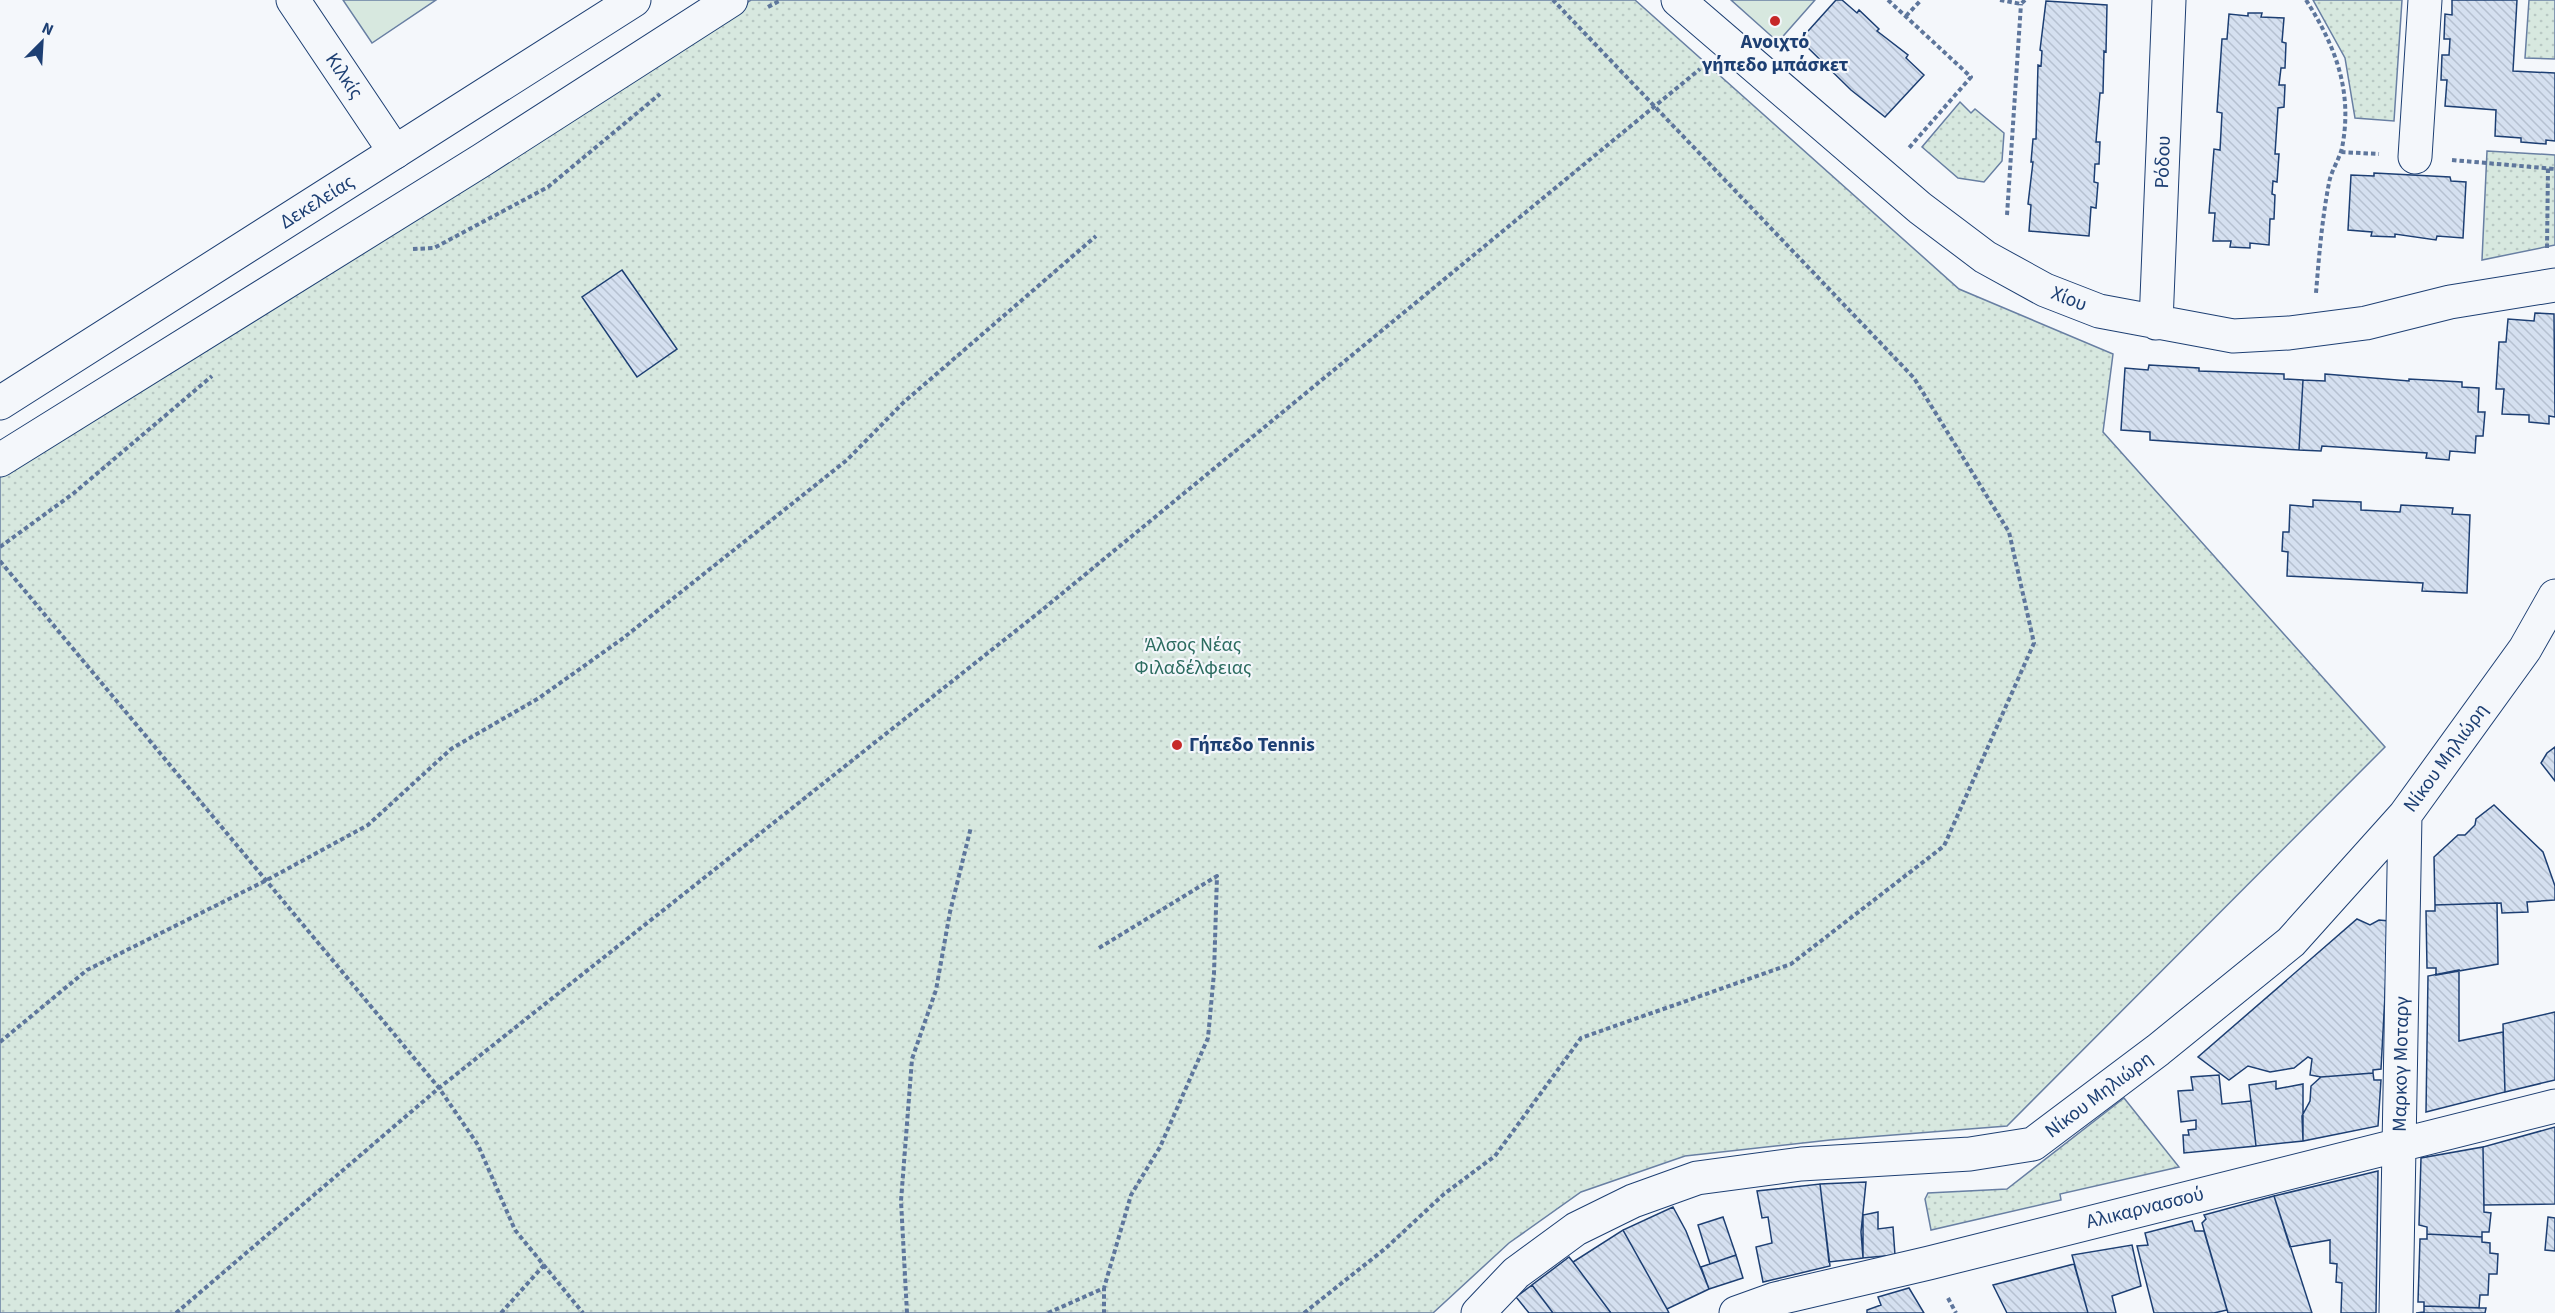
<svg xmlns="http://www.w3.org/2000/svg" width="2555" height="1313" font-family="'Source Sans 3',sans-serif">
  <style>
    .green { fill: #d7e8df; stroke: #687fa3; stroke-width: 1.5 }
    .park { fill: url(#park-dots); stroke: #687fa3; stroke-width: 1.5 }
    .building { fill: url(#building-back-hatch); stroke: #1d3f73; stroke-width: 1.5 }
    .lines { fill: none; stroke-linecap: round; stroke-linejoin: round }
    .minor-casing { stroke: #1d3f73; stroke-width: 35 }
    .major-casing { stroke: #1d3f73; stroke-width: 35 }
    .path { stroke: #5e769c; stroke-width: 4; stroke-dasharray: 4.5 3; stroke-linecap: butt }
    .minor { stroke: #f4f7fb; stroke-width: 33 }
    .major { stroke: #f4f7fb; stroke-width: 33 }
    .poi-dot { fill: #c62828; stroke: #f4f7fb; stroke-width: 2 }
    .labels { text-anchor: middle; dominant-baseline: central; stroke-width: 4.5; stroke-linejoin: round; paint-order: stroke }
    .poi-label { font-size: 20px; font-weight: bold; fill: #1d3f73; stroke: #f4f7fb }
    .street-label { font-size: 20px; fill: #1d3f73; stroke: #f4f7fb }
    .park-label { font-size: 20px; fill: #2c6c60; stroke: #f4f7fb }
  </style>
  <defs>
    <pattern id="park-dots" width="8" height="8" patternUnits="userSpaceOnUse" patternTransform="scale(1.5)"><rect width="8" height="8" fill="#d7e8df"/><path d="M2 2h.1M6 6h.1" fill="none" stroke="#b8c8c3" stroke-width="1.8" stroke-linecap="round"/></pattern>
    <pattern id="building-back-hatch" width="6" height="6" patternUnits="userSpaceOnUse" patternTransform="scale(1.5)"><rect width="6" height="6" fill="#d5e0f0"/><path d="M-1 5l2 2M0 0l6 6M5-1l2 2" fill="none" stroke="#b6c1d1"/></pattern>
  </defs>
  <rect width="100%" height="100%" fill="#f4f7fb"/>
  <path class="green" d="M343 0H436L372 43Z
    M1731 0H1815L1778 42Z"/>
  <path class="park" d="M751 0H1635L1959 289 2113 354 2103 432 2385 747 2007 1126 1830 1140 1685 1156 1581 1192 1509 1243 1433 1313H0V473Z
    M2313 0H2402L2394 121 2355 118 2345 58Z
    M2529 0H2555V59L2525 58Z
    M1960 102 1971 113 1975 109 2004 133 2002 161 1984 182 1958 178 1922 147Z
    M2487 151 2555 155V245L2482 260Z
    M2124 1098 2179 1167 2060 1194 2061 1200 1931 1230 1925 1199 1928 1193 2007 1189Z"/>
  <path class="building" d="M1836 0H1842L1857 13 1859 10 1879 29 1877 31 1908 55 1906 58 1924 75 1885 117 1851 90 1800 40Z
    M2452 0H2517L2513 71 2555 73V141L2546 140V144L2521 142V138L2495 136 2496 110 2445 106 2447 80H2441L2442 55H2449L2450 39H2444L2445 14 2452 15Z
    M2046 1 2107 5 2106 52 2104 51 2103 93H2100L2096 142H2100L2099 164H2095L2094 182 2098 183 2096 208 2091 207 2089 236 2029 231 2031 205 2028 204 2033 162H2031L2033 139H2036L2038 65 2041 66 2042 51 2040 50Z
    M2248 13H2262L2261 17 2284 18 2282 42 2286 43 2285 68H2281L2279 85H2285L2284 107 2278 108 2275 154H2279L2277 182 2273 181 2272 194 2275 195 2274 219H2270L2269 245 2250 243V248L2230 247 2231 241H2213L2215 213H2209L2214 149 2220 150 2222 113 2217 112 2222 39H2227L2229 14 2248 16Z
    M2374 173 2450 177 2451 181 2466 182 2463 238 2437 236 2436 240 2395 234V237L2371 236 2372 232 2348 230 2351 175 2374 176Z
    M622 270 677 349 637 377 582 297Z
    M2535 313 2554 314 2555 417 2549 416V424L2529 422V415L2502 414 2504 389H2496L2499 342H2506L2508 319 2534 321Z
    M2149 365 2199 368V371L2284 374V379L2303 380 2299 450 2150 440V432L2121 430 2125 368 2148 370Z
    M2325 374 2409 381V379L2462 382V387L2479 388 2478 412H2485L2483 436H2476L2475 453 2450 451 2449 460 2426 458 2427 453 2322 446 2321 451 2299 450 2303 380 2325 381Z
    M2313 500 2361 502V510L2400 512 2401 505 2453 508 2452 514 2470 515 2467 593 2422 591 2423 583 2287 576 2288 552 2282 551 2283 532H2289L2290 505 2313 507Z
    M2555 747V781L2541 763 2547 753Z
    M2494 805 2543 852 2555 886V900L2527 902 2528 912 2502 913 2501 903 2435 905 2434 857 2458 835H2465L2475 825 2476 819Z
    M2497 903 2498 964 2436 975V968H2427L2426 911H2435V905Z
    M2357 919 2370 925 2379 920 2389 921 2381 1069 2373 1070V1073L2321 1077 2310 1075 2312 1059 2308 1057 2294 1068 2270 1072 2248 1066 2229 1080 2198 1057Z
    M2459 970V1041L2503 1032 2505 1092 2426 1112 2428 976Z
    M2555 1012V1080L2505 1092 2503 1024Z
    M2373 1073 2374 1080H2381L2378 1126 2303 1141 2302 1116 2310 1101 2311 1086 2321 1077Z
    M2219 1075 2222 1104 2251 1101 2256 1146 2184 1153 2183 1135H2189L2188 1130 2196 1129V1120L2181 1122 2178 1091 2193 1090 2191 1077Z
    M2276 1081V1089L2303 1084V1141L2256 1146 2249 1085Z
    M2555 1127V1204L2484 1205 2483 1147Z
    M2483 1147 2484 1212 2491 1213 2489 1232H2482V1237L2427 1234V1227L2419 1225 2421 1158Z
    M2378 1171 2376 1313H2341L2342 1283 2336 1282 2337 1264 2330 1263V1240L2290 1247 2274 1196Z
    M1866 1182 1861 1232 1863 1258 1829 1262 1820 1184Z
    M1820 1184 1830 1266 1763 1282 1756 1247 1772 1243 1768 1217 1762 1218 1757 1191Z
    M2274 1196 2312 1313H2228L2202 1223 2206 1219 2204 1215Z
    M1673 1207 1686 1231 1709 1289 1667 1309 1623 1230Z
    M1878 1212V1229L1893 1227 1895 1255 1863 1258V1215Z
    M1723 1217 1736 1255 1710 1264 1698 1225Z
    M2548 1217 2555 1218V1251L2545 1250Z
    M2192 1221 2195 1231H2204L2227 1310 2214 1313H2154L2137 1246 2148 1245 2145 1233Z
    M1623 1230 1667 1309 1669 1313H1611L1573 1262Z
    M2427 1234 2482 1237V1242L2490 1243V1253L2498 1254 2497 1274H2489L2488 1295H2480L2479 1308 2424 1306V1302H2418L2420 1239H2427Z
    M2132 1245 2141 1286 2112 1296 2116 1313H2088L2072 1255Z
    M1736 1255 1743 1278 1709 1289 1701 1267Z
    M1569 1257 1573 1262 1611 1313H1553L1532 1285Z
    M2074 1264 2088 1313H2007L1993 1285Z
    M1532 1285 1553 1313H1529L1516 1297Z
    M1909 1288 1924 1313H1867V1310L1881 1305 1878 1297Z
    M2424 1306 2486 1308 2485 1313H2416L2424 1312Z"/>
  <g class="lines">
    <g class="minor-casing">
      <path id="minor" d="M293 0 395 152
        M1678 0 1920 208 1985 257 2045 290 2099 311 2233 336 2289 333 2366 323 2450 302 2555 285
        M2415 157 2425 0
        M2156 323 2169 0
        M0 460 482 160 731 0
        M1478 1313 1516 1273 1576 1229 1633 1201 1697 1178 1801 1164 1970 1154 2033 1144 2158 1050 2291 942 2405 815 2525 649 2555 596
        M1736 1313 1775 1299 1929 1263 2555 1106
        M2396 1313 2405 815"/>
    </g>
    <g class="major-casing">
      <path id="major" d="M0 403 634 0"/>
    </g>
    <path class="path" d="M1888 0 1971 77 1908 149
      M2000 0 2021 4 2025 0
      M2306 0C2336 47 2353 92 2342 148 2339 160 2331 171 2329 183 2322 219 2319 256 2316 293
      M768 7 781 0
      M1906 16 1921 0
      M2341 152 2379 154
      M2452 160 2555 169
      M2007 215 2021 4
      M2547 248 2548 167
      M413 249 434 248 548 187 660 94
      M0 547 74 493 212 376
      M0 561 439 1088 478 1145 515 1230 583 1313
      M1099 948 1217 876 1214 973 1208 1038 1160 1147 1131 1195 1104 1288
      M0 1042 87 970 267 880 368 825 451 749 539 698 622 639 847 460 904 402 1096 236
      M1948 1298 1956 1313
      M176 1313 439 1088 1042 610 1700 69
      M501 1313 545 1264
      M907 1313 901 1201 912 1059 936 990 950 912 971 827
      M1048 1313 1104 1288V1313
      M1304 1313 1386 1248 1444 1194 1495 1156 1581 1038 1791 964 1944 846 2034 643 2009 532 1914 378 1553 0"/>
    <use href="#minor" class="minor"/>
    <use href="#major" class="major"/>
  </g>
  <g class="poi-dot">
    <circle cx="1775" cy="21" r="6"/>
    <circle cx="1177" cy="745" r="6"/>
  </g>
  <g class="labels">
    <g class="poi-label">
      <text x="1775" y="42">Ανοιχτό<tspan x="1775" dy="23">γήπεδο μπάσκετ</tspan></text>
      <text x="1189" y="745" text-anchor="start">Γήπεδο Tennis</text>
    </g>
    <g class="street-label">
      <text transform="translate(344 76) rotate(56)">Κιλκίς</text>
      <text transform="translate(2163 162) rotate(-88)">Ρόδου</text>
      <text transform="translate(317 202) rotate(-32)">Δεκελείας</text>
      <text transform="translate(2069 299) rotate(21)">Χίου</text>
      <text transform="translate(2446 758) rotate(-54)">Νίκου Μηλιώρη</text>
      <text transform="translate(2401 1064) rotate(-89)">Μαρκογ Μοταργ</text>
      <text transform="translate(2099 1095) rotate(-37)">Νίκου Μηλιώρη</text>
      <text transform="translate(2145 1208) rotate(-14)">Αλικαρνασσού</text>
    </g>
    <g class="park-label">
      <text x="1193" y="645">Άλσος Νέας<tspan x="1193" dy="23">Φιλαδέλφειας</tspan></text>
    </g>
  </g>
  <g transform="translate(42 42) rotate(24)" stroke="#f4f7fb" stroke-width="4.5" paint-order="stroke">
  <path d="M0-4.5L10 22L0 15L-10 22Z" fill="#1d3f73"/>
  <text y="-9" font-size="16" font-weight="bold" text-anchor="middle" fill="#1d3f73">N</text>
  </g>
</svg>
